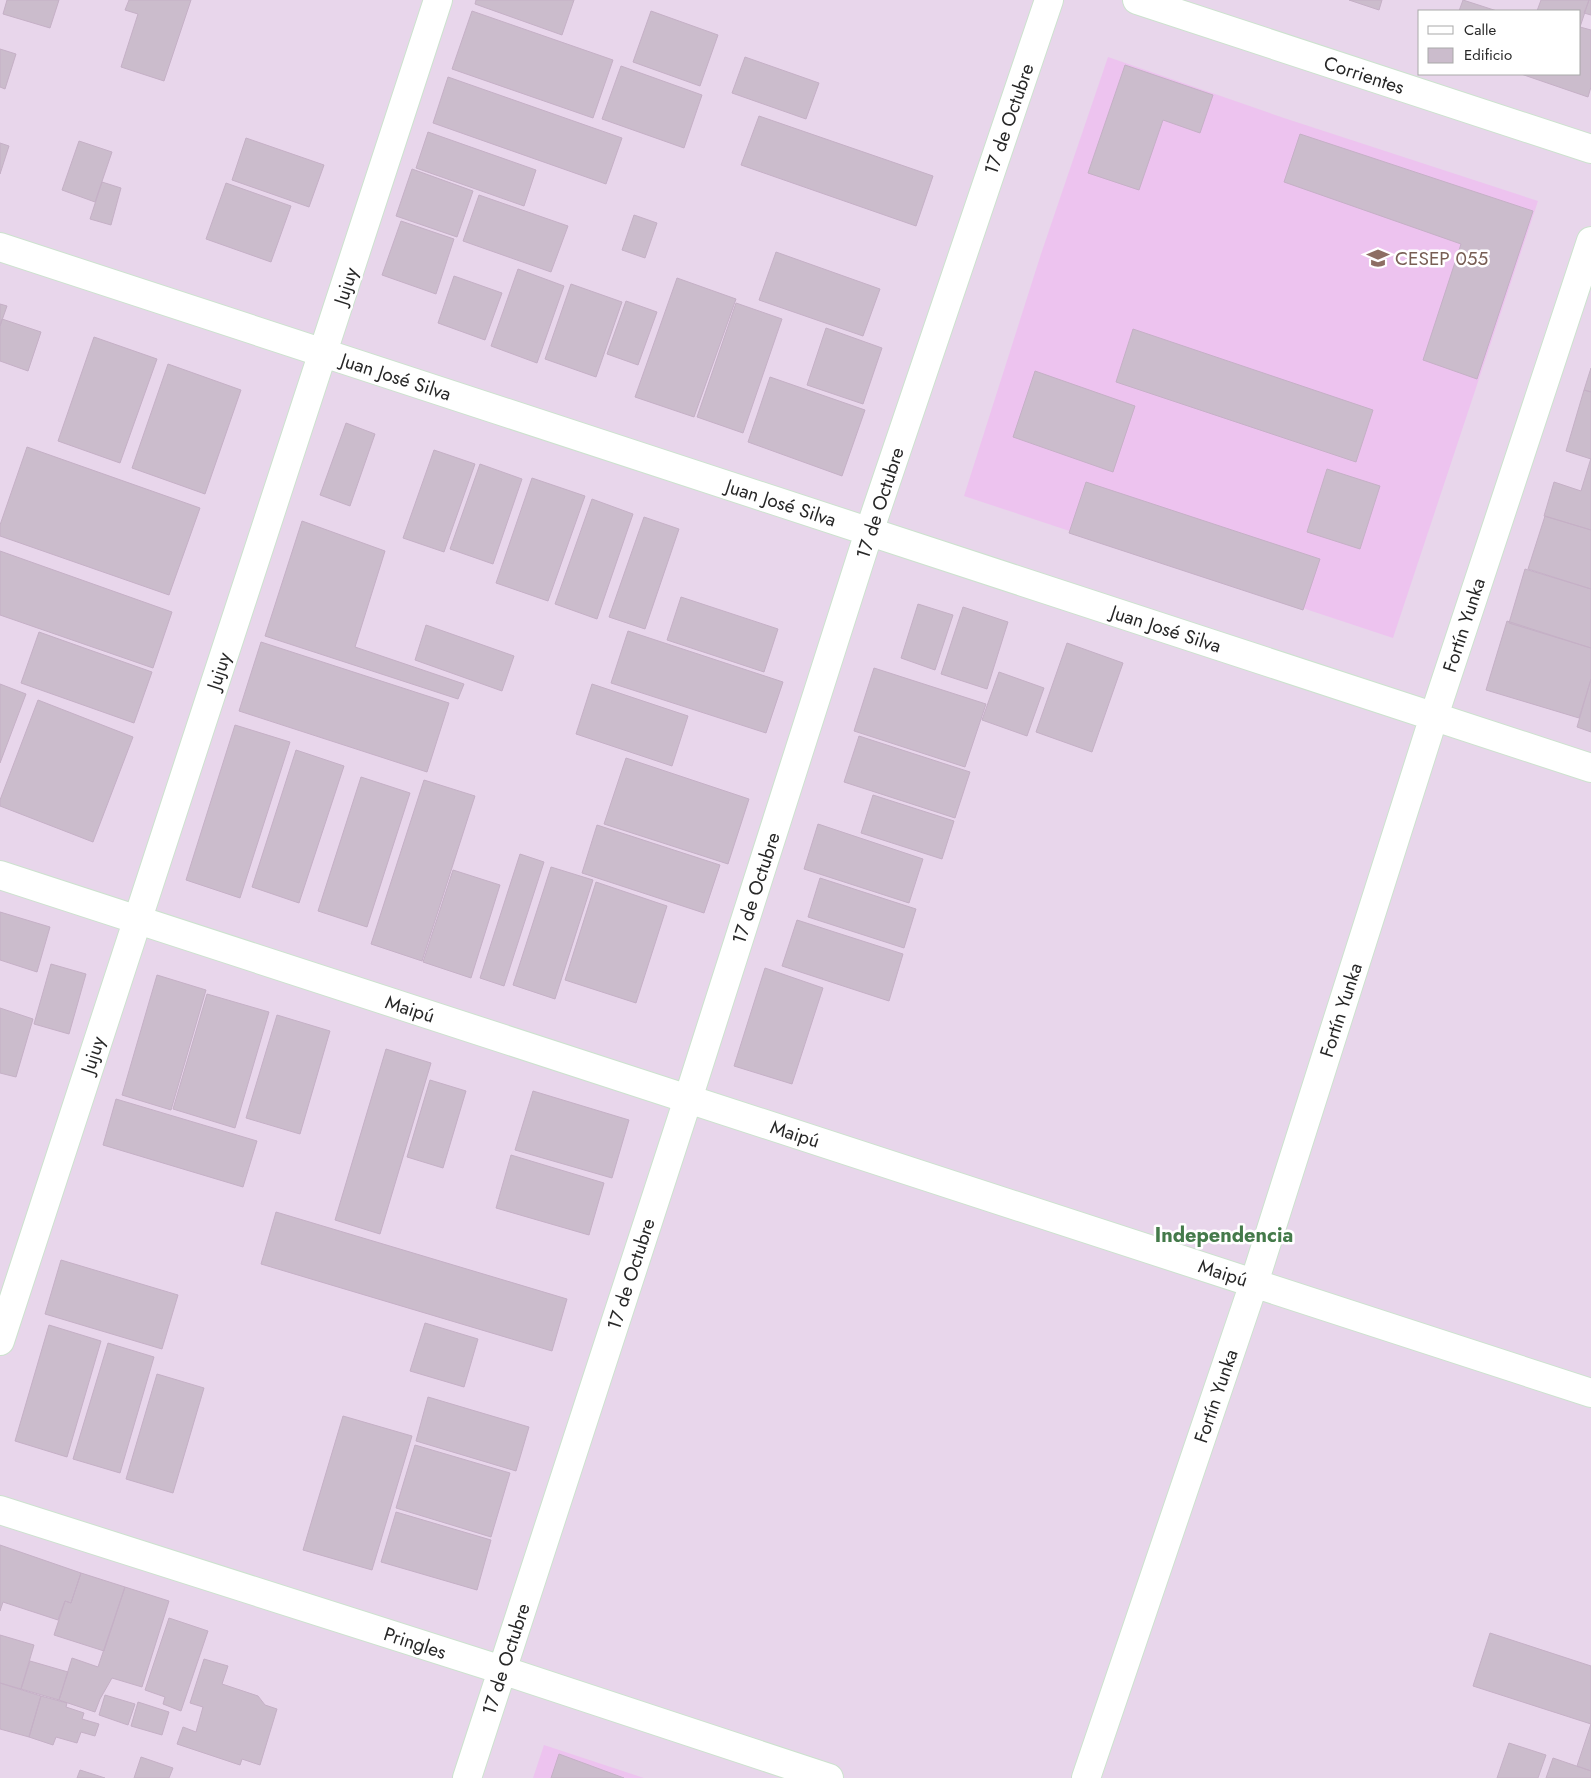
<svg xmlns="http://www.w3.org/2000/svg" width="1591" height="1778" font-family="Jost,sans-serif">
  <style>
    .education { fill: #edc3ef }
    .building { fill: #cbbccc; stroke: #c5b0c6 }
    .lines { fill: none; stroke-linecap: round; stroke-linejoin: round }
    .minor-casing { stroke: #cce2ce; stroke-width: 30 }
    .minor { stroke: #fff; stroke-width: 28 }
    .labels { text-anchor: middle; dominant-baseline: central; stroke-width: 5; stroke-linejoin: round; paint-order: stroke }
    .street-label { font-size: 19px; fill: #272727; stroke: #fff }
    .education-label { font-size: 19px; fill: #785e54; stroke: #fff; text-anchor: start }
    .neighbourhood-label { font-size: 20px; font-weight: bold; fill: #447a4a; stroke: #fff }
  </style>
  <rect width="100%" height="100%" fill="#e8d6eb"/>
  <path class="education" d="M1108 57 1284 118 1538 201 1393 638 964 496 1041 254Z
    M544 1745 644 1778H533Z"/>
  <path class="building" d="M7 0H59L50 28 3 14Z
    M129 0H191L164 81 121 67 138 14 125 10Z
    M476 0H574L562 35 475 4Z
    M1349 0H1382L1379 10Z
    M1463 0 1497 11H1459Z
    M1541 0H1589L1580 27V11H1537Z
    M1589 0H1591V15L1584 13Z
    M472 11 613 60 593 118 452 69Z
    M651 11 718 35 700 86 633 62Z
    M1580 27 1591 30V87L1588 97 1521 74H1580Z
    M0 49 16 54 5 89 0 87Z
    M745 57 819 83 806 119 732 93Z
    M1125 65 1213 95 1200 133 1163 120 1139 190 1088 173Z
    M621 66 702 95 684 148 602 119Z
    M448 77 622 138 606 184 433 123Z
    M759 116 933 176 916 226 741 165Z
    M428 132 536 170 524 206 416 168Z
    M1300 134 1533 211 1477 379 1423 360 1461 244 1284 182Z
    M246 138 324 165 309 207 232 180Z
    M79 141 112 152 95 202 62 190Z
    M0 143 9 146 0 174Z
    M412 169 473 191 457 237 396 216Z
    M102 182 121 188 111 225 90 219Z
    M226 183 291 206 271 262 206 239Z
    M479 195 568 226 551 272 463 241Z
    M634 215 657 223 645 258 622 250Z
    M401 221 454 239 436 294 382 275Z
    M776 252 880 289 863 336 759 300Z
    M518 269 564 286 537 363 491 346Z
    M454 276 502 293 485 340 438 323Z
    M677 278 736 299 694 417 635 397Z
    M571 284 622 302 596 377 545 359Z
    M626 301 657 312 638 365 607 354Z
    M736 303 782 319 743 433 697 417Z
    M0 304 7 306 0 326Z
    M2 319 41 332 28 371 0 361V326Z
    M826 328 882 348 863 404 807 385Z
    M1133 329 1373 410 1356 462 1116 382Z
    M94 337 157 359 120 463 58 441Z
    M168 364 241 390 205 494 132 468Z
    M1591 368V392L1584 390Z
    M1035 371 1135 406 1113 472 1013 437Z
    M770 377 865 410 842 476 748 442Z
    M1584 390 1591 392V459L1566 451Z
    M346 423 375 434 350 506 320 495Z
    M27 447 200 508 169 595 0 536V525Z
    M434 450 475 464 444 552 403 538Z
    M1591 458V530L1544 516 1554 482 1581 491Z
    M480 464 522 479 493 564 450 549Z
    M1327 469 1380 486 1360 549 1307 532Z
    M532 478 585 496 548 601 496 583Z
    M1086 482 1320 559 1303 610 1069 533Z
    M592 499 633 514 597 619 555 604Z
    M1545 516 1591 530V589L1528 569Z
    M644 517 679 529 645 629 609 617Z
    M302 521 385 551 355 647 464 684 458 699 265 636Z
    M0 551 172 612 153 668 0 615Z
    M1525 569 1591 589V648L1509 623Z
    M681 597 778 629 764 672 667 640Z
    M918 604 953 615 935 670 901 658Z
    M963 607 1008 622 987 689 941 674Z
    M1507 621 1591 648V679L1579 718 1486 690Z
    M426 625 514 656 502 691 415 660Z
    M628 631 783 682 766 733 611 683Z
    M39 632 152 672 134 723 21 683Z
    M261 642 449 703 427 772 239 711Z
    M1067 643 1123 663 1092 752 1036 732Z
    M874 668 986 704 965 767 854 731Z
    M999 672 1044 688 1027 736 982 720Z
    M1591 679V732L1577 727Z
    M0 684 26 694 0 763Z
    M592 684 688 716 672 766 576 734Z
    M38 700 133 737 93 842 0 806V800Z
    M235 725 290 742 240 898 186 880Z
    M859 736 970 772 955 818 844 782Z
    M296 750 344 766 299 903 252 887Z
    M626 758 749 799 728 864 604 824Z
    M361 777 410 793 367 927 318 911Z
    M424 780 475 796 422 961 371 944Z
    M873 795 954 821 942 859 861 833Z
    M818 824 923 859 909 903 804 869Z
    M597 825 720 865 704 913 582 873Z
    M520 854 544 862 504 986 480 978Z
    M551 867 593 880 555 999 513 985Z
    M453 870 500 885 471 978 423 962Z
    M820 878 916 909 904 948 808 917Z
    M596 882 667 906 636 1003 565 980Z
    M0 912 50 927 37 972 0 960Z
    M797 920 903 954 889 1001 782 966Z
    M51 964 86 974 69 1034 34 1024Z
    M765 968 823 988 792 1084 734 1066Z
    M157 975 206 990 171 1110 122 1095Z
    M207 994 269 1012 235 1128 173 1109Z
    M0 1008 33 1019 16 1077 0 1073Z
    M277 1015 330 1031 300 1134 246 1118Z
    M386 1049 431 1063 380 1234 335 1220Z
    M430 1080 466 1091 443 1168 407 1157Z
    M533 1091 629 1120 612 1178 515 1150Z
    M116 1099 257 1141 243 1187 103 1145Z
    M511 1155 604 1183 589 1235 496 1208Z
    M276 1212 567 1299 552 1351 261 1264Z
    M61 1260 178 1295 162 1349 45 1314Z
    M425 1323 478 1339 464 1387 410 1371Z
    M49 1325 101 1341 67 1457 15 1441Z
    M108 1343 154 1357 120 1473 73 1459Z
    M157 1374 204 1388 173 1493 126 1479Z
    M428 1397 529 1427 516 1471 416 1441Z
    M343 1416 412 1436 372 1570 303 1550Z
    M415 1445 510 1473 491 1537 396 1508Z
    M396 1512 491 1540 477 1590 381 1562Z
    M0 1545 81 1573 71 1603 65 1601 58 1620 3 1602 0 1611Z
    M81 1573 125 1587 104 1651 54 1635 65 1601 71 1603Z
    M125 1587 169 1601 142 1687 112 1678 100 1699 95 1712 59 1700 72 1658 98 1667Z
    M169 1618 208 1631 181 1711 163 1704 165 1697 145 1690Z
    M1490 1633 1591 1666V1724L1473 1686Z
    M0 1635 34 1645 21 1689 0 1683Z
    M204 1659 228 1666 222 1684 258 1696 265 1705 277 1709 260 1765 242 1759 240 1765 177 1744 183 1727 196 1732 203 1707 190 1703Z
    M30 1661 68 1672 59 1700 21 1689Z
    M0 1683 41 1696 29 1737 0 1729Z
    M105 1695 135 1704 128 1725 99 1715Z
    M41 1696 67 1703 66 1707 84 1713 82 1719 99 1724 95 1736 81 1732 77 1743 56 1737 53 1745 29 1737Z
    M138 1702 169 1712 162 1735 131 1726Z
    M1591 1724V1771L1577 1766Z
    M1509 1743 1546 1755 1538 1778H1497Z
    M559 1754 624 1778H551Z
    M141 1757 173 1768 169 1778H134Z
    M1553 1758 1591 1771V1778H1546Z
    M80 1770 105 1778H77Z"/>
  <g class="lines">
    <g class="minor-casing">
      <path id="minor" d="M1137 0 1591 149
        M0 247 1591 768
        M0 875 1591 1393
        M0 1341 438 0
        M0 1510 502 1670 829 1778
        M467 1778 688 1099 869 532 1049 0
        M1086 1778 1254 1283 1434 716 1591 241"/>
    </g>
    <use href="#minor" class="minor"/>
  </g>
  <defs>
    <g id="school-bare" transform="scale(1.725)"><path d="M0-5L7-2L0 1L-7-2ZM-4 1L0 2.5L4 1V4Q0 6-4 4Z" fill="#8d6e63" stroke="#fff" stroke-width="2.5" paint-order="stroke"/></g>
  </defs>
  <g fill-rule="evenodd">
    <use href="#school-bare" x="1378" y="258"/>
  </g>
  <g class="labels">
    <g class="street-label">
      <text transform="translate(1364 75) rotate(18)">Corrientes</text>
      <text transform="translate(1009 119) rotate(-71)">17 de Octubre</text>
      <text transform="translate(346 286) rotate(-72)">Jujuy</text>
      <text transform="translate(396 377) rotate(18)">Juan José Silva</text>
      <text transform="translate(781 503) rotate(18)">Juan José Silva</text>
      <text transform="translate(880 503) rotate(-72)">17 de Octubre</text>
      <text transform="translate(1464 625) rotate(-72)">Fortín Yunka</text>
      <text transform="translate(1166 629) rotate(18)">Juan José Silva</text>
      <text transform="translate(219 671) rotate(-72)">Jujuy</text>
      <text transform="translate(756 888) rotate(-72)">17 de Octubre</text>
      <text transform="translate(410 1009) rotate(18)">Maipú</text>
      <text transform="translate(1341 1010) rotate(-72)">Fortín Yunka</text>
      <text transform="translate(93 1055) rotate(-72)">Jujuy</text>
      <text transform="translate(795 1134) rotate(18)">Maipú</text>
      <text transform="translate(1223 1273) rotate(18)">Maipú</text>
      <text transform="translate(631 1274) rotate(-72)">17 de Octubre</text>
      <text transform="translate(1216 1396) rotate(-71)">Fortín Yunka</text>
      <text transform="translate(415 1643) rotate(18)">Pringles</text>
      <text transform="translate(506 1659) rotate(-72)">17 de Octubre</text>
    </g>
    <g class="education-label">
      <text x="1395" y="258">CESEP 055</text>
    </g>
    <g class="neighbourhood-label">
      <text x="1224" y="1235">Independencia</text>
    </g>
  </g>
  <rect x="1418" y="10" width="162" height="65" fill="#ffffff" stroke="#a9a9a9"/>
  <rect x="1428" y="26" width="25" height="8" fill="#ffffff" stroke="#a9a9a9"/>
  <text x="1464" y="35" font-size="15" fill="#272727">Calle</text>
  <rect x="1428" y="48" width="25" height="15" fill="#cbbccc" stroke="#a9a9a9"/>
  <text x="1464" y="60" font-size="15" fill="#272727">Edificio</text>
</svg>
